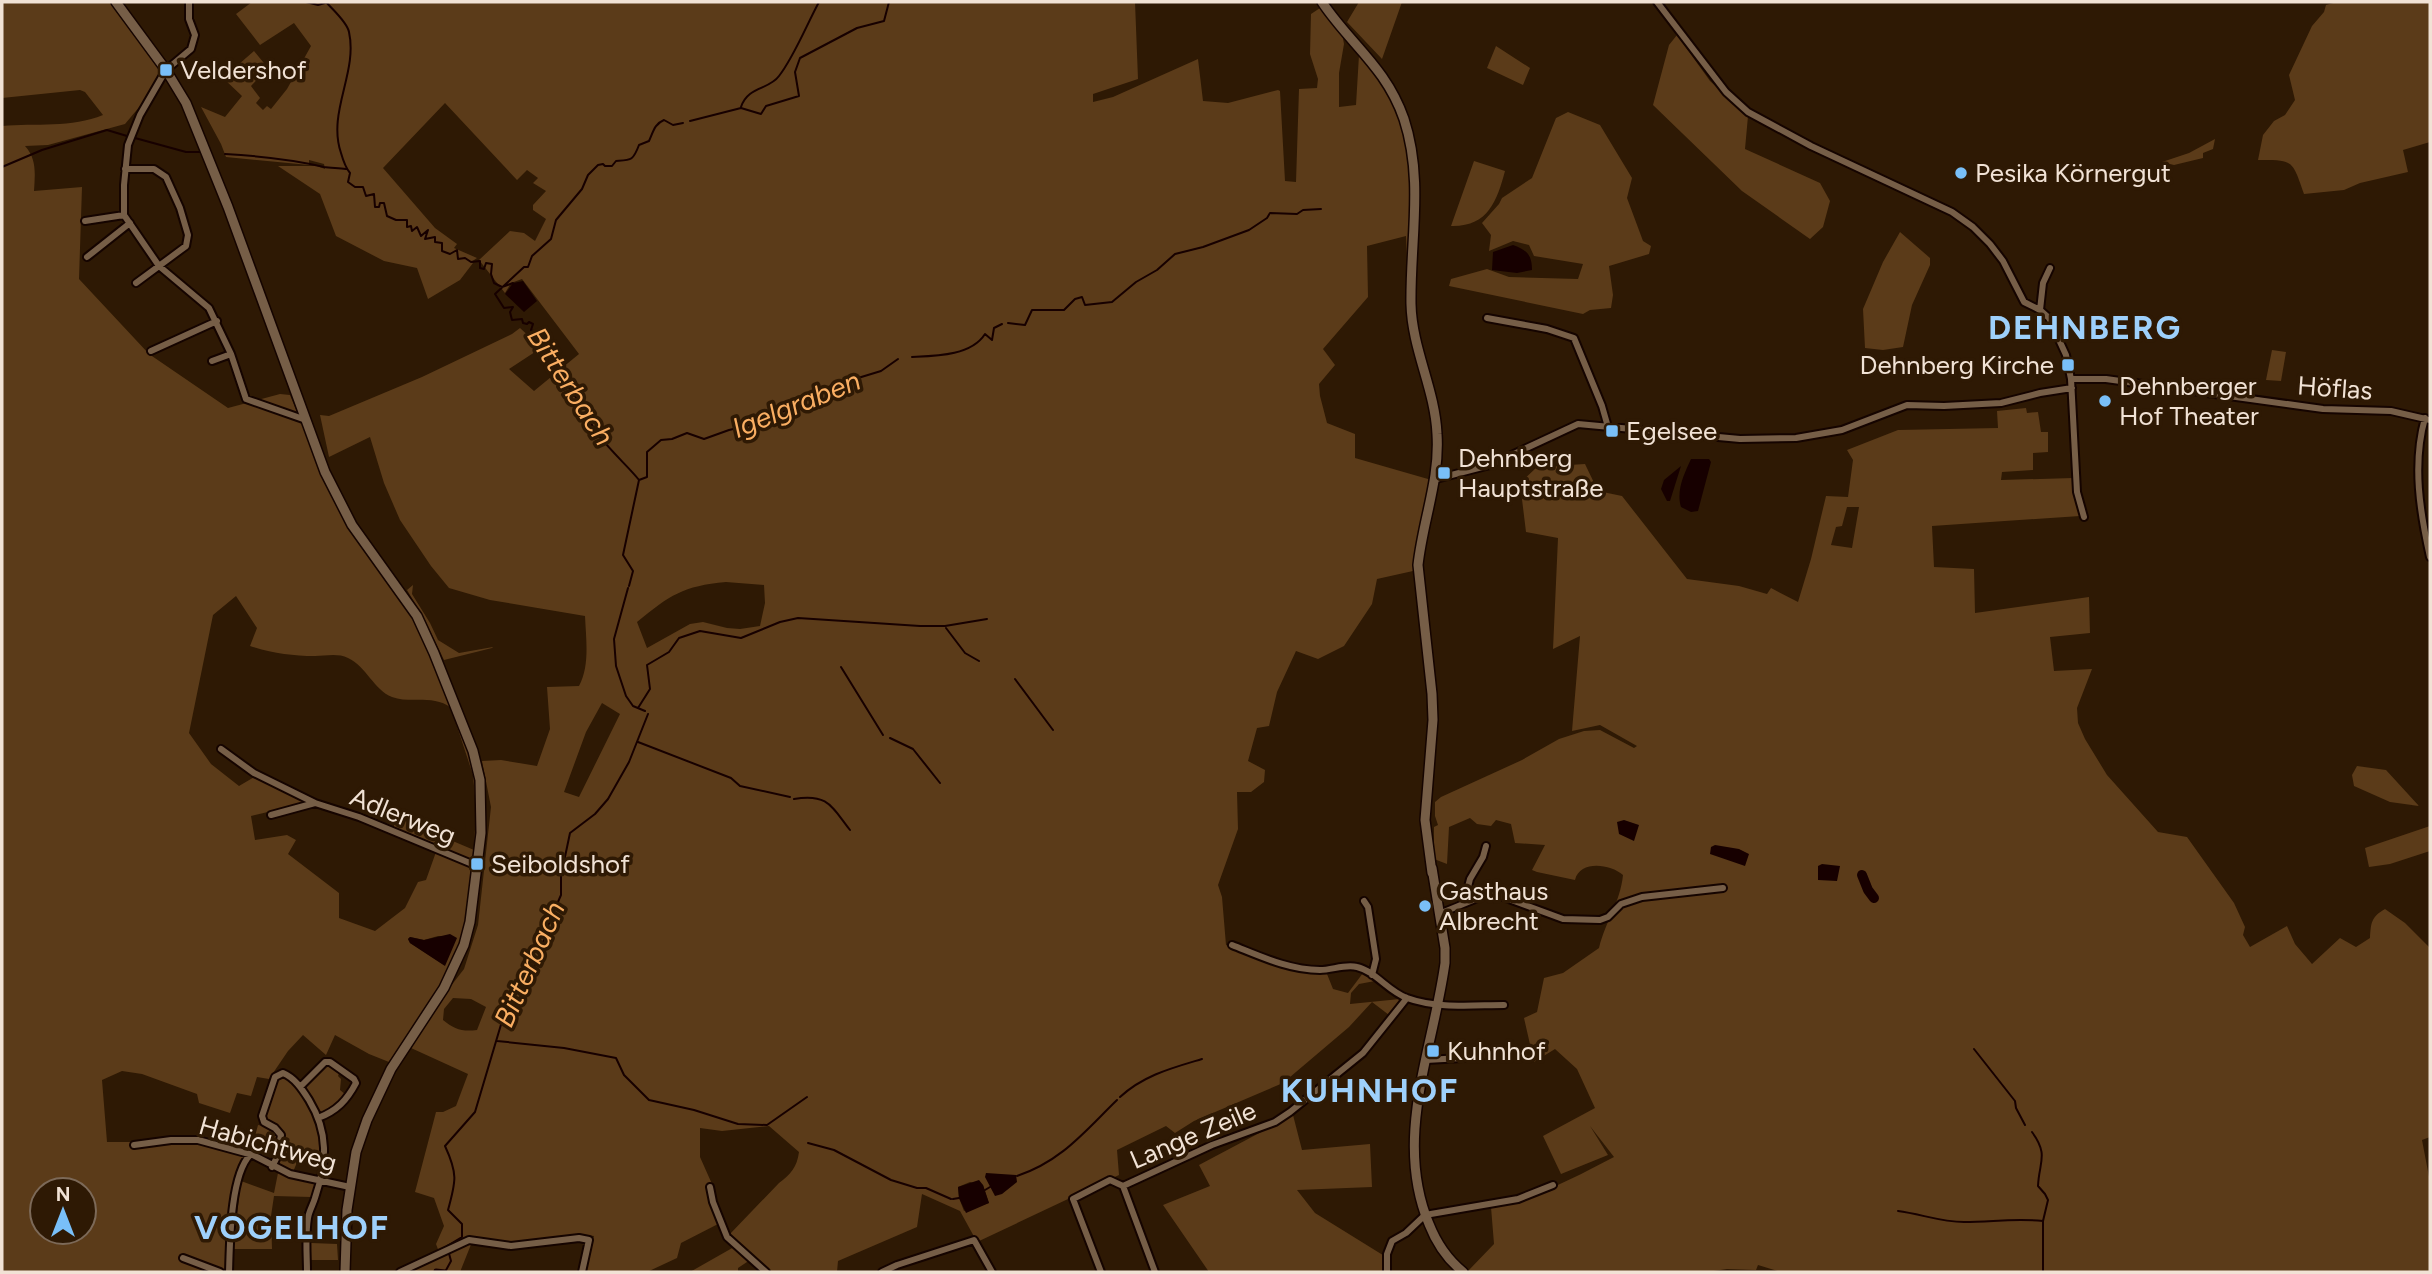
<svg xmlns="http://www.w3.org/2000/svg" width="2432" height="1274" font-family="Figtree,sans-serif">
  <style>
    .green { fill: #5b3b19; fill-rule: evenodd }
    .water { fill: #170000 }
    .lines { fill: none; stroke-linecap: round; stroke-linejoin: round }
    .stream { stroke: #170000; stroke-width: 2 }
    .canal { stroke: #170000; stroke-width: 5 }
    .river { stroke: #170000; stroke-width: 10 }
    .street-casing { stroke: #150400; stroke-width: 10 }
    .secondary-casing { stroke: #150400; stroke-width: 12 }
    .street { stroke: #765e47; stroke-width: 6 }
    .secondary { stroke: #765e47; stroke-width: 9 }
    .poi-dot { fill: #79bff8; stroke: #2e1904; stroke-width: 2.5 }
    .labels { text-anchor: middle; dominant-baseline: central; stroke-width: 7; stroke-linejoin: round; paint-order: stroke }
    .poi-label { font-size: 26px; fill: #f1e2d5; stroke: #2e1904; text-anchor: start }
    .street-label { font-size: 26px; fill: #f1e2d5; stroke: #2e1904 }
    .water-label { font-size: 28px; font-style: italic; fill: #faae62; stroke: #2e1904 }
    .district-label { font-size: 33px; font-weight: bold; letter-spacing: 2px; fill: #9ed0fb; stroke: #2e1904 }
  </style>
  <rect width="100%" height="100%" fill="#2e1904"/>
  <path class="green" d="M2 2H110L162 72 146 99 125 124 48 145 25 146C37 159 35 174 34 191L82 187 79 279 149 354 228 408 280 394 290 395 320 468 425 637 476 770 479 822 473 862 393 830 396 817 474 850 476 808 473 775 451 708C433 694 410 704 392 697 374 690 366 666 348 658 338 653 325 656 315 656 292 656 272 653 250 646L257 628 236 596 213 615 189 733 211 764 239 786 256 776 310 802 251 816 255 840 287 835 296 840 288 854 339 893V918L375 931 405 908 418 882 426 880 436 852 473 867C469 895 468 925 457 952 442 991 412 1027 389 1062L369 1054 335 1035 326 1055 303 1035 288 1051 269 1079 257 1077 251 1096 237 1093 230 1113 199 1103 197 1094 142 1074 122 1071 102 1080 107 1142H132L134 1146 169 1141H195L245 1154 234 1179 229 1204 227 1271 180 1257V1260L209 1272H2V126C35 123 72 128 103 115L85 92 80 90 2 98ZM438 936H448L444 965 410 943 408 939 410 937 424 940ZM42 1190H84V1232H42Z
    M252 2H1135L1138 79 1093 94V102L1113 97 1198 59 1203 101 1228 103 1278 90 1280 91 1285 181 1296 182 1299 89 1317 88 1318 79 1310 54 1311 14 1320 8 1342 33 1344 44 1339 73V107L1356 105 1359 55 1362 56C1370 68 1379 79 1386 92 1416 144 1410 205 1409 262H1407L1406 236 1367 246 1368 297 1323 349 1335 365 1319 384 1320 396 1327 423 1355 434V458L1428 479 1431 482 1418 535 1413 571 1377 579 1372 604 1344 646 1318 659 1296 651 1277 692 1269 726 1257 728 1248 761 1265 770 1264 782 1251 792H1237L1238 829 1218 885 1222 897 1226 945 1280 968 1327 974 1333 989 1348 993 1363 973 1375 981 1359 984 1351 993 1350 1004 1400 999 1389 1015 1372 1002 1349 1027 1283 1083 1194 1121 1175 1133 1166 1126 1117 1150 1119 1175 977 1242 960 1211 922 1194 917 1227 838 1261 837 1272H771L729 1235 779 1183C791 1174 797 1167 799 1152L769 1126 722 1131 700 1128V1157L712 1184 710 1193 720 1223 681 1243 677 1258 647 1272H585L588 1254 594 1236 586 1235 511 1244 476 1238 439 1252 436 1244 444 1226 434 1198 415 1192 436 1112H443L456 1106 468 1074 411 1048 447 991 464 969 478 925 491 807 482 761 501 760 537 766 550 729 547 687 579 686C590 666 586 639 585 616L490 600 449 588 431 566 400 520 384 483 370 437 329 457 320 415 329 416 422 377 512 334 520 328 533 340 538 350 509 369 534 391 579 354 522 279 511 283 505 293 479 260 510 231 524 233 535 241 546 219 533 210V205L546 191 533 183 538 178 527 170 517 180 445 103 383 168 435 228 457 244 454 248 477 258 471 262 473 263 460 280 428 299 417 268 384 261 336 236 320 194 278 166H317L325 169 324 164 309 160V165L226 157 221 144 201 107 225 117 242 96 223 78 254 51 268 68 251 86 260 98 256 103 263 110 267 106 271 109 287 89 311 46 294 23 260 45 236 14ZM726 582 764 585 765 603 760 626 740 629 727 628 703 622 690 624 647 648 637 622C670 595 683 586 726 582ZM602 703 620 714 579 797 564 792 586 732ZM453 998 471 999 486 1007 477 1030C462 1032 454 1029 443 1020L444 1009ZM970 1182 983 1185 989 1203 964 1211 959 1198 958 1187Z
    M1359 2H1402L1382 59 1347 22Z
    M2337 2H2430V142L2403 150 2408 172 2360 183 2344 190 2304 194C2292 160 2294 160 2258 160L2263 135 2274 121 2285 115 2295 100 2289 75 2312 26 2324 12 2326 5Z
    M1677 35 1710 81 1748 116 1745 149 1820 183 1830 201 1823 227 1810 239 1742 191 1653 105 1669 45Z
    M1496 46 1530 68 1523 85 1487 68Z
    M1568 112 1600 125 1632 178 1627 198 1643 241 1651 246 1649 254 1609 266 1613 295 1611 308 1590 310 1583 314 1449 286 1451 279 1487 269 1509 277 1578 279 1583 264 1534 256 1529 245 1513 241 1489 251 1491 235 1482 223 1499 204 1502 198 1532 178 1556 118Z
    M2215 139 2213 149 2203 153V158L2174 165 2162 162 2189 153Z
    M1474 161 1505 171C1497 201 1488 227 1451 226Z
    M1900 232 1930 258V265L1912 305 1903 347 1883 350 1865 348 1863 309 1883 262Z
    M2272 350 2286 352 2281 381 2266 380Z
    M2026 408 2027 413 2038 412 2041 432H2048V452L2033 453V470L2002 472 2001 480 2073 478 2080 516 1932 526 1934 567 1974 569 1975 613 2089 597 2090 633 2050 637 2054 671 2092 669 2077 708 2078 723 2085 739 2107 775 2158 832 2187 837 2234 903 2245 927 2243 935 2250 947 2287 926 2295 944 2312 964 2340 938 2356 947 2370 938C2371 923 2371 917 2385 909L2405 923 2430 948V1137L2422 1140 2430 1182V1272H1781L1758 1265 1756 1270 1727 1269 1707 1272H1470L1468 1271 1494 1244 1491 1207C1536 1198 1574 1178 1614 1157L1590 1126 1608 1155 1561 1174 1543 1136 1595 1108 1577 1069 1555 1049 1534 1062 1524 1018 1537 1012 1544 978 1563 973 1599 948C1606 920 1620 903 1623 875 1610 864 1580 860 1575 880L1537 872 1532 870 1545 845 1515 843 1511 824 1496 820 1491 826 1477 824 1470 818 1449 827 1447 864 1434 859V827L1438 825 1435 816V802L1441 797 1522 760 1559 739 1584 731 1600 730 1634 748 1637 746 1600 725 1572 731 1580 636 1553 649 1558 538 1526 532 1520 483 1537 467 1585 464 1598 491 1622 496 1687 579 1739 586 1767 594 1771 588 1798 602 1811 559 1826 496 1848 497 1853 460 1847 450 1898 430 1998 428 1997 411ZM1847 507H1859L1852 548 1831 545 1836 527 1842 526Z
    M413 585 412 594 430 623 438 640 459 653 493 647 492 648 444 660 425 620 407 590Z
    M2357 766 2386 770 2419 806 2390 802 2354 786 2352 775Z
    M2430 826V851L2390 864 2369 867 2365 848Z
    M331 1064 340 1071 338 1076 341 1079 340 1090 346 1095 337 1105 320 1113 306 1090 307 1086 323 1067Z
    M283 1076C308 1092 327 1131 320 1161L300 1155 293 1172 279 1166C277 1141 298 1137 266 1120L265 1117 277 1081Z
    M1293 1115 1302 1150 1370 1144 1372 1187 1297 1190 1315 1213 1386 1257 1385 1272H1209L1163 1205 1210 1186 1199 1165Z
    M258 1125 273 1128 278 1132 277 1146 254 1140Z
    M278 1173 313 1181 315 1186 311 1197 274 1196 271 1216 272 1249H233L241 1181 274 1193Z
    M472 1242 460 1272H405L468 1243Z
    M311 1243 337 1244 338 1260H310Z
    M734 1247 750 1260 738 1268V1272H690Z"/>
  <path class="water" d="M1513 245C1527 250 1532 255 1532 270L1517 273 1492 270 1493 252Z
    M523 281 537 301 524 312 505 294 513 283Z
    M1691 459H1709L1711 462 1698 511 1691 512 1681 507C1676 491 1684 474 1691 459Z
    M1681 466 1670 501H1667L1661 489 1664 480Z
    M1624 820 1639 825 1634 841 1619 834 1617 822Z
    M1715 845 1739 849 1749 854 1745 866 1710 854 1711 847Z
    M1822 864 1840 866 1837 881 1818 880V866Z
    M450 934 457 938 445 966 410 943 408 939 410 937 424 940Z
    M986 1173 1016 1175 1017 1182 1002 1194 995 1196 985 1177Z
    M979 1180 983 1185 989 1203 966 1213 959 1198 958 1187Z"/>
  <g class="lines">
    <path class="stream" d="M306 2 318 5 325 3
      M326 2C333 10 347 22 349 32 358 73 327 112 341 153 343 160 345 167 350 173L348 182 355 187H363L366 196 374 194 375 207H379L380 203H384L387 216 396 220H407V227L411 226 412 231 417 227 421 236 428 230 425 239 435 237V242L442 243V251L450 254 457 250 458 259 465 258 471 262 480 261V268L484 269 486 263 492 264 491 274 494 283 502 287 513 283
      M741 107C748 86 769 90 779 76 794 57 807 24 819 2
      M690 121 741 108 761 114 766 106 799 96 795 72 800 58 857 28 884 21 889 2
      M135 138 186 152H202
      M225 154C259 156 291 159 324 167 330 168 338 168 346 169
      M2 167 42 150 107 130 127 136
      M1008 323 1025 325 1032 310H1064L1075 299 1082 297 1085 305 1112 302 1136 282 1157 270 1175 254 1203 247 1249 230 1267 218 1270 213 1297 214 1303 210 1321 209
      M912 357C935 356 971 356 985 334L992 340 994 328 1002 324
      M639 480 647 477V452L661 440 672 439 687 433 704 439 729 430 767 421 822 389 881 371 898 359
      M629 586 633 571 623 555 639 480C626 463 587 431 587 410L579 402 563 379 552 352 544 351 543 336 531 330 533 324 529 322 527 324 523 323 522 319 512 320 510 312 513 307 504 308 495 294 524 267H528L532 256 551 239 556 220 582 189 588 175 598 165 603 164 605 166H612L616 161C631 160 633 161 639 145L649 141C653 133 654 124 664 120L673 125 683 123
      M628 588 614 639 616 666 626 696 633 706 645 711
      M946 628 965 653 979 661
      M841 667 883 735
      M1015 679 1053 730
      M638 708 650 689 647 665 669 652 679 638 700 631 741 638 780 622 798 618 920 626H945L987 619
      M890 738 913 749 940 783
      M638 742 731 778 740 786 790 797
      M794 799C828 793 832 807 850 830
      M562 871 570 833 595 814 608 799 629 762 648 714
      M497 1041 564 1048 616 1058 624 1075 649 1100 694 1110 738 1124 767 1125 807 1097
      M1974 1049 2015 1101 2016 1108 2025 1125
      M1120 1097C1144 1075 1172 1068 1202 1059
      M2032 1132C2049 1155 2039 1162 2038 1186L2045 1194 2048 1200 2043 1221V1272
      M808 1143 834 1150 891 1180 917 1188H926L951 1199
      M1017 1176C1062 1161 1085 1131 1117 1100
      M985 1190 990 1187
      M953 1199 959 1198
      M1898 1211C1921 1214 1941 1222 1964 1222 1992 1222 2014 1218 2043 1221
      M445 1272 451 1261 447 1246 462 1237V1224L448 1210C456 1181 458 1174 445 1146L475 1112 508 1001 537 962 550 920 561 895V875"/>
    <path class="canal" d="M436 1271 445 1272"/>
    <path class="river" d="M1862 875 1868 890 1874 898"/>
    <g class="street-casing">
      <path id="street" d="M189 2V19L195 35 191 49 166 70 140 115 128 145 124 185V215L159 266 209 308 231 354 246 399 306 420
        M1657 2 1726 92 1748 112 1811 146 1952 212 1973 227 1990 244 2003 261 2024 302 2040 310 2049 318 2066 355 2071 379 2077 492 2084 517
        M125 169H154L166 177 180 208 188 235 186 246 136 283
        M85 221 124 215
        M87 257 130 223
        M2040 310 2043 283 2050 268
        M1487 318 1547 329 1574 338 1602 406 1608 427
        M151 351 217 321
        M212 361 231 354
        M2071 379H2106L2323 409 2391 411 2430 420
        M2425 418C2412 464 2420 512 2430 557
        M1436 479 1490 465 1578 424 1740 439 1796 438 1842 430 1907 405 1944 406 2001 403 2040 393 2072 388
        M221 749 254 773 315 803
        M271 815 315 803 359 817 477 866
        M1364 901 1368 907 1376 959 1372 975
        M1464 903 1470 879 1483 857 1486 846
        M1439 914 1485 895H1498L1563 919 1600 920 1608 917 1621 904 1642 897 1723 888
        M1232 945C1260 956 1289 970 1320 970 1332 970 1345 964 1357 967 1375 971 1389 992 1407 998 1437 1009 1474 1005 1504 1005
        M1426 1060 1480 1057 1498 1049
        M300 1087 325 1062H330L354 1079 356 1083C347 1100 337 1111 318 1118
        M134 1145 171 1140H198L253 1155 290 1174 350 1187
        M272 1167 277 1157 281 1135 275 1128 264 1122 262 1116 275 1077 283 1073C295 1078 302 1089 309 1100 329 1133 327 1162 315 1198 313 1205 309 1211 308 1218 305 1236 307 1255 307 1272
        M1123 1186 1212 1145 1275 1122 1290 1112 1363 1053 1407 998
        M1123 1186 1155 1272
        M710 1187 713 1202 727 1237 766 1272
        M183 1258 220 1272
        M229 1272C230 1244 230 1176 250 1155
        M400 1272 469 1240 511 1246 579 1238 589 1240 582 1272
        M882 1272 897 1265 974 1240 992 1272
        M1101 1272 1073 1199 1110 1180 1123 1186
        M1387 1272V1254L1392 1241 1406 1233 1425 1215 1518 1199 1553 1185"/>
    </g>
    <g class="secondary-casing">
      <path id="secondary" d="M116 2 166 70 186 103 228 207 325 472 352 525 417 616 434 653 473 751 480 780 481 833 470 922 464 945 444 988 391 1069 367 1120 356 1152 347 1210 345 1272
        M1322 2C1350 44 1386 67 1404 119 1424 180 1410 241 1411 304 1412 349 1435 389 1437 434 1440 479 1423 520 1418 565L1432 694 1433 720 1425 820 1432 873
        M1432 868 1445 948V963C1433 1050 1393 1138 1429 1224 1436 1242 1447 1259 1463 1272"/>
    </g>
    <use href="#street" class="street"/>
    <use href="#secondary" class="secondary"/>
  </g>
  <g class="poi-dot">
    <rect x="159" y="63" width="14" height="14" rx="3.5"/>
    <circle cx="1961" cy="173" r="7"/>
    <rect x="2061" y="358" width="14" height="14" rx="3.5"/>
    <circle cx="2105" cy="401" r="7"/>
    <rect x="1605" y="424" width="14" height="14" rx="3.5"/>
    <rect x="1437" y="466" width="14" height="14" rx="3.5"/>
    <rect x="470" y="857" width="14" height="14" rx="3.5"/>
    <circle cx="1425" cy="906" r="7"/>
    <rect x="1426" y="1044" width="14" height="14" rx="3.5"/>
  </g>
  <g class="labels">
    <g class="poi-label">
      <text x="180" y="70">Veldershof</text>
      <text x="1975" y="173">Pesika Körnergut</text>
      <text x="2054" y="365" text-anchor="end">Dehnberg Kirche</text>
      <text x="2119" y="386">Dehnberger<tspan x="2119" dy="30">Hof Theater</tspan></text>
      <text x="1626" y="431">Egelsee</text>
      <text x="1458" y="458">Dehnberg<tspan x="1458" dy="30">Hauptstraße</tspan></text>
      <text x="491" y="864">Seiboldshof</text>
      <text x="1439" y="891">Gasthaus<tspan x="1439" dy="30">Albrecht</tspan></text>
      <text x="1447" y="1051">Kuhnhof</text>
    </g>
    <g class="street-label">
      <text transform="translate(2335 388) rotate(4)">Höflas</text>
      <text transform="translate(403 816) rotate(22)">Adlerweg</text>
      <text transform="translate(1193 1135) rotate(-23)">Lange Zeile</text>
      <text transform="translate(268 1144) rotate(16)">Habichtweg</text>
    </g>
    <g class="water-label">
      <text transform="translate(571 386) rotate(57)">Bitterbach</text>
      <text transform="translate(796 404) rotate(-22)">Igelgraben</text>
      <text transform="translate(529 964) rotate(-66)">Bitterbach</text>
    </g>
    <g class="district-label">
      <text x="2085" y="327">DEHNBERG</text>
      <text x="1370" y="1090">KUHNHOF</text>
      <text x="292" y="1227">VOGELHOF</text>
    </g>
  </g>
  <rect width="2432" height="1274" fill="none" stroke="#f1e2d5" stroke-width="7"/>
  <g transform="translate(63 1211)"><circle r="33" fill="#2e1904" stroke="#7c6958" stroke-width="2"/>
  <path d="M0-5L12 26L0 18L-12 26Z" fill="#79bff8"/>
  <text y="-10" font-size="19" font-weight="bold" text-anchor="middle" fill="#f1e2d5">N</text>
  </g>
</svg>
